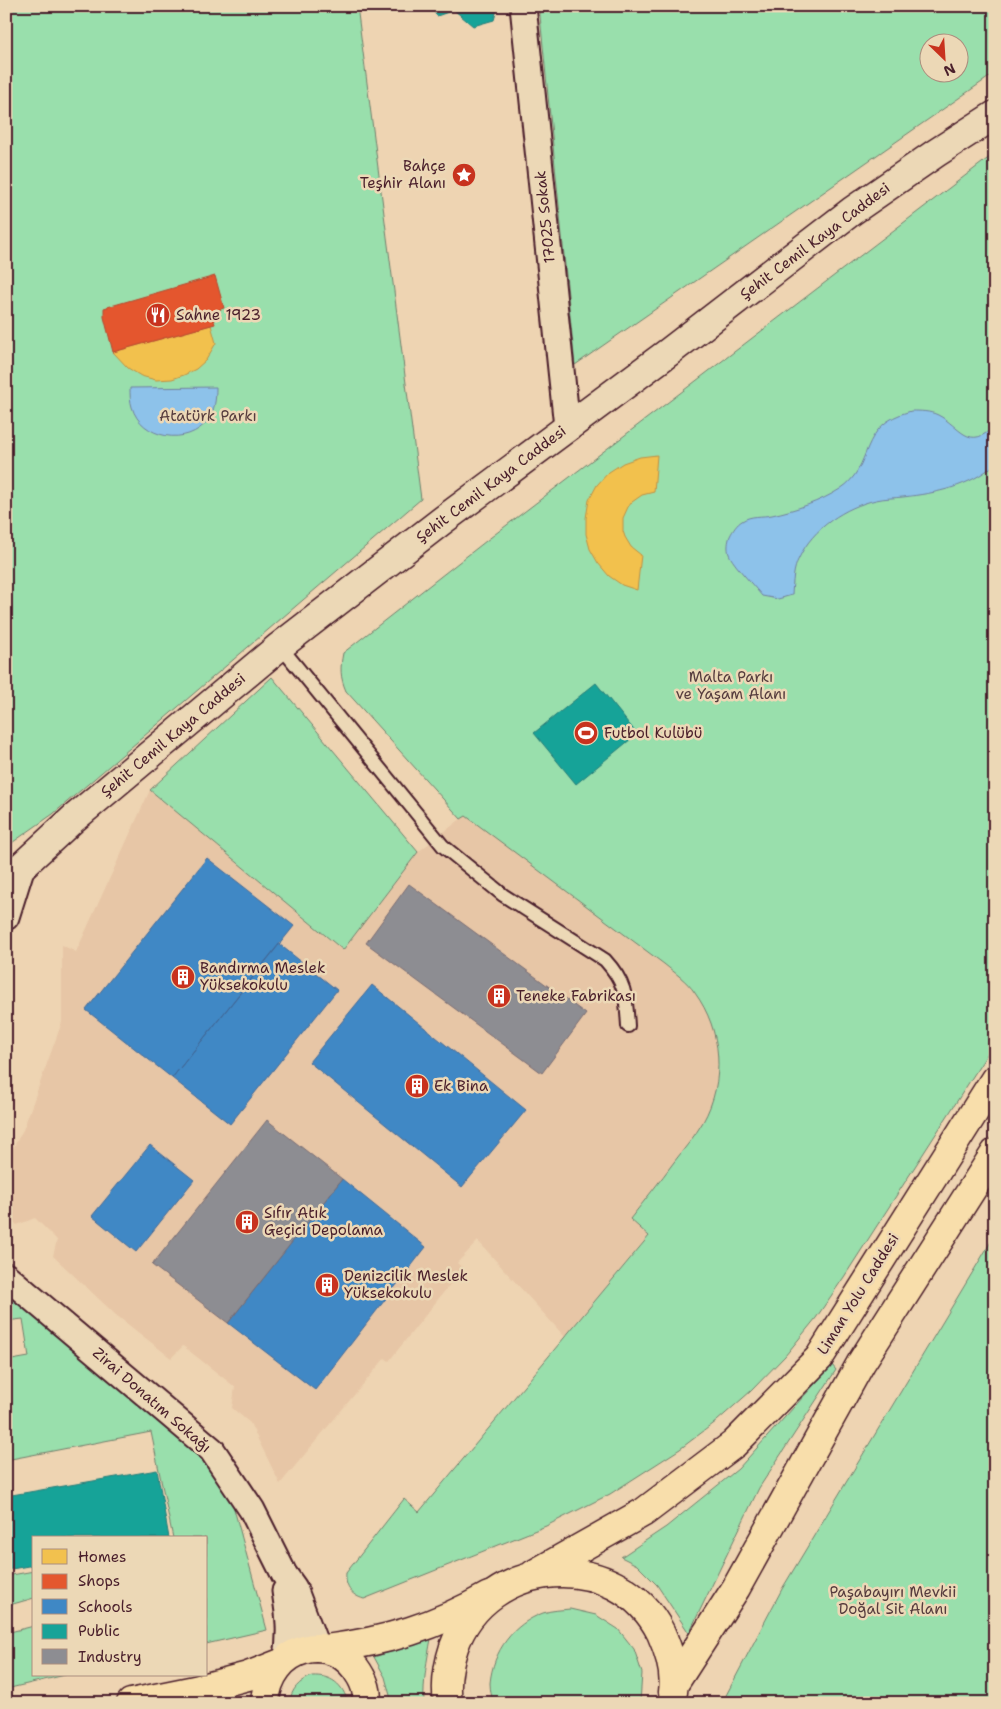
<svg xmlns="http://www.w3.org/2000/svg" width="1001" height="1709" font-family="'Shantell Sans',sans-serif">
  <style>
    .built { fill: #e7c6a6 }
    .green { fill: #99dfac; stroke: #727f6c; fill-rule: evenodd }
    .water { fill: #8dc2ea; stroke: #72819e }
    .homes { fill: #f2c14e; stroke: #c09044 }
    .shops { fill: #e4572e; stroke: #b6462d }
    .schools { fill: #3f88c5; stroke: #426897 }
    .public { fill: #17a398; stroke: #267b77 }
    .industry { fill: #8d8d92; stroke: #796c73 }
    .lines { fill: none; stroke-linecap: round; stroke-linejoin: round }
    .service-casing { stroke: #4a1f2b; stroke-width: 16 }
    .minor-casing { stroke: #4a1f2b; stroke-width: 29 }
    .tertiary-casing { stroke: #4a1f2b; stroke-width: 31 }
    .primary-casing { stroke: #4a1f2b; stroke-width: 31 }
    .trunk-casing { stroke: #4a1f2b; stroke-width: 31 }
    .service { stroke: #ecd8b6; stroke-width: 12 }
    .minor { stroke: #ecd8b6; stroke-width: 25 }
    .tertiary { stroke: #ecd8b6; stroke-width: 28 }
    .primary { stroke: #f8deab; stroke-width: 28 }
    .trunk { stroke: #f8deab; stroke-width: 28 }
    .labels { text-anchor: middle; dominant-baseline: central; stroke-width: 5; stroke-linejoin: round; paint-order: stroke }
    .poi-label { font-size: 15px; fill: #4a1f2b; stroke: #ecd8b6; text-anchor: start }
    .street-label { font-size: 15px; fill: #4a1f2b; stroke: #ecd8b6 }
    .park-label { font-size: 15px; fill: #563c3e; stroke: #ecd8b6 }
  </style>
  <rect width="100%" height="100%" fill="#eed4b2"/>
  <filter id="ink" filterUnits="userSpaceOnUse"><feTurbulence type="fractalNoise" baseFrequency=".02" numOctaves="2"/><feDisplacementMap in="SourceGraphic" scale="10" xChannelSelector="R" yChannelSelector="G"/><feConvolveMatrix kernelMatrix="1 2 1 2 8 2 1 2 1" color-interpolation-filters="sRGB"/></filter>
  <g filter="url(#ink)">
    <path class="built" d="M150 790 343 950 418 852 466 815 680 976 694 991 705 1008 713 1026 717 1045 719 1065 717 1084 712 1103 704 1121 693 1138 630 1219 649 1235 565 1337 478 1241 457 1263 463 1268 389 1361 385 1358 280 1484 250 1423 232 1408 235 1387 183 1346 171 1358 116 1315 53 1256 57 1240 35 1218 17 1225 6 1214V1161L23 1130 62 1022V945L76 952Z"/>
    <path class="green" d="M6 6H357L421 499 53 814 6 847Z
      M539 6H995V73L575 365ZM928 42H958V72H928Z
      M995 153V1042L844 1277 816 1318 785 1356 751 1391 717 1421 680 1449 610 1494 546 1526 364 1599C350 1595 345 1586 346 1573L404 1499 419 1512 649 1236 630 1219C645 1200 660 1181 674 1162 684 1149 695 1136 703 1122 726 1081 722 1030 695 993 687 981 675 973 664 964L466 816 461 819 346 691C340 677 340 668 343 653L486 541Z
      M272 677 418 852 343 950 150 790Z
      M995 1235V1703H722L782 1589Z
      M6 1290 171 1429 227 1483 267 1630 206 1644V1538H173L151 1432 6 1460V1361L29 1357 23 1319 6 1321Z
      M832 1365 836 1370 759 1488 689 1633 657 1585 637 1565 621 1557 666 1527 738 1469Z
      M34 1571V1598L6 1606V1576Z
      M570 1609 596 1615 618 1629 634 1649 642 1673 640 1703H493C492 1697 490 1690 490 1683 493 1651 513 1624 543 1613 552 1610 562 1610 570 1609Z
      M34 1626V1675H65L6 1689V1633Z
      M431 1639C427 1660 423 1681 424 1703H392L385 1677 374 1657Z
      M312 1676C331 1675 343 1684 348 1703H289C292 1689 298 1682 312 1676Z"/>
    <path class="water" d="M216 387C216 399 215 410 208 420 188 447 141 439 132 407 130 401 130 394 130 388Z
      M911 411C920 411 930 411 938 415 960 426 969 453 995 425V464C969 487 937 493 903 497 894 498 885 498 876 500 845 507 813 528 799 558 793 569 793 582 792 595L778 599 762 596C755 587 732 563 729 554 727 548 728 541 730 536 733 530 737 524 742 521 751 515 762 517 772 515 795 510 820 502 840 489 875 467 856 425 911 411Z"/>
    <path class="homes" d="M211 325 216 343 206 360 196 369 184 375 172 379 156 380 141 376 128 368 113 352Z
      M657 455 654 492 642 495 632 502 628 507 623 518V531L625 537 631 547 641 555 637 590 622 585 609 576 598 563 590 549 586 534V518L589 500 597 485 609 472 623 463 640 457Z"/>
    <path class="shops" d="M215 276 224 308 211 312 215 324 113 352 104 317V308Z"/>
    <path class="schools" d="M207 858 294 926 172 1078 86 1010Z
      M279 944 337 990 230 1124 172 1078Z
      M372 985 526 1110 462 1187 309 1062Z
      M150 1145 194 1180 136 1252 92 1216Z
      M342 1179 426 1247 315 1390 228 1323Z"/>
    <path class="public" d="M429 6H498L494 20 473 26 454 10 437 16Z
      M596 683 637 734 576 784 534 733Z
      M157 1470 169 1538H34V1565L6 1570V1496Z"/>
    <path class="industry" d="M409 884 586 1014 542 1073 366 943Z
      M267 1120 342 1179 228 1323 152 1265Z"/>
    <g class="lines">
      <g class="service-casing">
        <path id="service" d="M280 646 443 846 503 895 605 960C626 983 626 996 628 1026"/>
      </g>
      <g class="minor-casing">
        <path id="minor" d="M523 6 567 427
          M6 917 22 866
          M6 1276 212 1450 252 1510 284 1574 294 1588 317 1649
          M285 1591C289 1616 291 1632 287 1658"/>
      </g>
      <g class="tertiary-casing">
        <path id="tertiary" d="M6 877 22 866 73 819 280 646 443 520 669 352 852 211 936 153 995 115"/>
      </g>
      <g class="primary-casing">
        <path id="primary" d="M326 1649C387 1641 435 1627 489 1596
          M131 1703 195 1690 248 1676 281 1663
          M265 1703C268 1646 334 1627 361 1677 365 1684 368 1694 366 1703"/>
      </g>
      <g class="trunk-casing">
        <path id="trunk" d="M534 1574 644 1512 734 1444 819 1358 995 1079
          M674 1684 736 1588 861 1363 995 1153
          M448 1703C445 1683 448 1665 454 1647 486 1556 618 1546 661 1633 669 1651 676 1672 673 1692"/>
      </g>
      <use href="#service" class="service"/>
      <use href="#minor" class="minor"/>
      <use href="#tertiary" class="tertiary"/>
      <use href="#primary" class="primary"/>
      <use href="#trunk" class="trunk"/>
    </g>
  </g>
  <defs>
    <g id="sight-disc" transform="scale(1.25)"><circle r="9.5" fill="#c8321e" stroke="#ecd8b6"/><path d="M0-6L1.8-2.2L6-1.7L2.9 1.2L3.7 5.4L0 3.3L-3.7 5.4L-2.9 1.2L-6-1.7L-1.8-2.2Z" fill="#fff"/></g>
    <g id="restaurant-disc" transform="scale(1.25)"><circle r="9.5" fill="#c8321e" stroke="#ecd8b6"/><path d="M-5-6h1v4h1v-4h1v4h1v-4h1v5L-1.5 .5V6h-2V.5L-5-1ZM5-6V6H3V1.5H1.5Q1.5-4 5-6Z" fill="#fff"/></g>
    <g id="stadium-disc" transform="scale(1.25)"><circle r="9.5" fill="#c8321e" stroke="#ecd8b6"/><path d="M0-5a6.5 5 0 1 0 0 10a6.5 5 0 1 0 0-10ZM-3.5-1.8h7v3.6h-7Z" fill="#fff"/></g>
    <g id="building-disc" transform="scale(1.25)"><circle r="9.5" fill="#c8321e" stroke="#ecd8b6"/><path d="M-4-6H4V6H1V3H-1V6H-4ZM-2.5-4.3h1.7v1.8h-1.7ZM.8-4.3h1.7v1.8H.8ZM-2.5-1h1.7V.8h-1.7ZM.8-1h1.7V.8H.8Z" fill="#fff"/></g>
  </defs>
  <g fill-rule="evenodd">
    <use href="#sight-disc" x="464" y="175"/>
    <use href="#restaurant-disc" x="158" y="315"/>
    <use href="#stadium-disc" x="586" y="733"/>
    <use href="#building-disc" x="183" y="977"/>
    <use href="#building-disc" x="499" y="996"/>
    <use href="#building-disc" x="417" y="1086"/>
    <use href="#building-disc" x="247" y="1222"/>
    <use href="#building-disc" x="327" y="1285"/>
  </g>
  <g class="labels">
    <g class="poi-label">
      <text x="446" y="166" text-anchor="end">Bahçe<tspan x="446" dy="17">Teşhir Alanı</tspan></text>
      <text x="176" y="315">Sahne 1923</text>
      <text x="604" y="733">Futbol Kulübü</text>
      <text x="200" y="968">Bandırma Meslek<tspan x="200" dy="17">Yüksekokulu</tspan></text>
      <text x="516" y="996">Teneke Fabrikası</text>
      <text x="434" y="1086">Ek Bina</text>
      <text x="264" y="1213">Sıfır Atık<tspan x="264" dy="17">Geçici Depolama</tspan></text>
      <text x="344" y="1276">Denizcilik Meslek<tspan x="344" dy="17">Yüksekokulu</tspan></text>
    </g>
    <g class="street-label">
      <text transform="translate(545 217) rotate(-96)">17025 Sokak</text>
      <text transform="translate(815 241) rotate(-37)">Şehit Cemil Kaya Caddesi</text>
      <text transform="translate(491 484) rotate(-37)">Şehit Cemil Kaya Caddesi</text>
      <text transform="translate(173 735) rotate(-40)">Şehit Cemil Kaya Caddesi</text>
      <text transform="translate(858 1294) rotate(-58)">Liman Yolu Caddesi</text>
      <text transform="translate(152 1400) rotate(41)">Zirai Donatım Sokağı</text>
    </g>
    <g class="park-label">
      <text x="208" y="416">Atatürk Parkı</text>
      <text x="731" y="677">Malta Parkı<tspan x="731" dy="17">ve Yaşam Alanı</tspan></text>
      <text x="893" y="1592">Paşabayırı Mevkii<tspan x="893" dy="17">Doğal Sit Alanı</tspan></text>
    </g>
  </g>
  <rect width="1001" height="1709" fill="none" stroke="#ecd8b6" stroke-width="25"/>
  <rect x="12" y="12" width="976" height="1684" fill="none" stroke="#4a1f2b" stroke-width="2" filter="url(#ink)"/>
  <rect x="32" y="1536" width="175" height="140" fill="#ecd8b6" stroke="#ab8e7e"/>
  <rect x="42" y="1549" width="25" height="15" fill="#f2c14e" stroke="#ab8e7e"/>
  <text x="78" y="1562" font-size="15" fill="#4a1f2b">Homes</text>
  <rect x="42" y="1574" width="25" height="15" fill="#e4572e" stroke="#ab8e7e"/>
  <text x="78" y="1586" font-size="15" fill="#4a1f2b">Shops</text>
  <rect x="42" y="1599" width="25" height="15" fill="#3f88c5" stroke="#ab8e7e"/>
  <text x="78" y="1612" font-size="15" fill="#4a1f2b">Schools</text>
  <rect x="42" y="1624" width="25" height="15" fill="#17a398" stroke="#ab8e7e"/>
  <text x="78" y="1636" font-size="15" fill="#4a1f2b">Public</text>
  <rect x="42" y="1649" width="25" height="15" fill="#8d8d92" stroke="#ab8e7e"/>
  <text x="78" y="1662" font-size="15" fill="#4a1f2b">Industry</text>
  <g transform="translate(944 58) rotate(155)"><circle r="24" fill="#ecd8b6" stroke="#ab8e7e"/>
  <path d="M0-4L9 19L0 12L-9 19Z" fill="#c8321e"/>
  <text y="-8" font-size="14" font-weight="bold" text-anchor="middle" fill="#4a1f2b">N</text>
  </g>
</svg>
